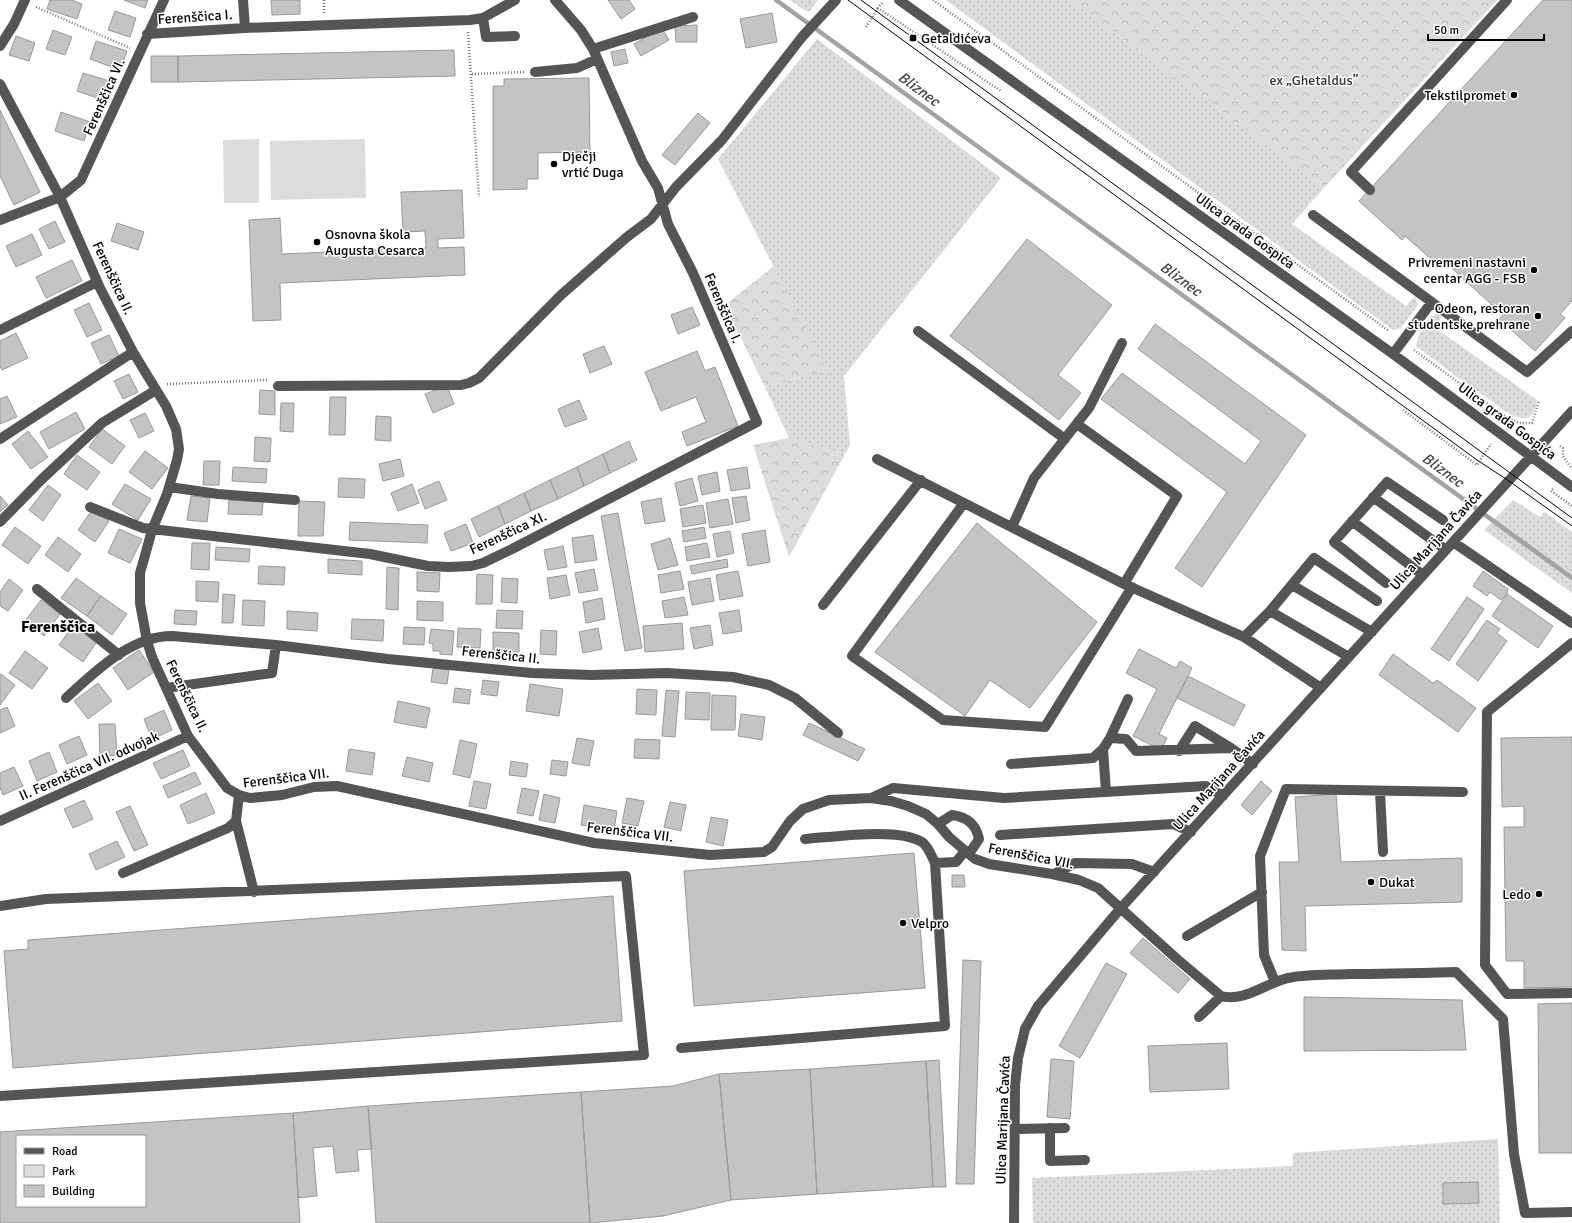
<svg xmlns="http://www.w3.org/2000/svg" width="1572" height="1223" font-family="Signika,sans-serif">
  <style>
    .grass { fill: url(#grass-dots) }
    .forest { fill: url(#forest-crowns) }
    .park { fill: #dcdcdc }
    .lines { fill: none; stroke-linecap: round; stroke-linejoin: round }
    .stream { stroke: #a3a3a3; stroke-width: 4.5 }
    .building { fill: #c4c4c4; stroke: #999; fill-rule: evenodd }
    .path { stroke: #777; stroke-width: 2.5; stroke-dasharray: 1 2; stroke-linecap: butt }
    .minor { stroke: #555; stroke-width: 10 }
    .tram { stroke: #000; stroke-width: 1 }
    .poi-dot { fill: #000; stroke: #fff; stroke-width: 1.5 }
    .labels { text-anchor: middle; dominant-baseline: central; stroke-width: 3; stroke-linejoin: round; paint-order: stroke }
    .street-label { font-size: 14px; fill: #000; stroke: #fff }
    .poi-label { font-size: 14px; fill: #000; stroke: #fff; text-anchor: start }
    .park-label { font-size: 14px; fill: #333; stroke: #fff }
    .water-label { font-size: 15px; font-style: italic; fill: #444; stroke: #fff }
    .quarter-label { font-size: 16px; font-weight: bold; fill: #000; stroke: #fff }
  </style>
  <defs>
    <pattern id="grass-dots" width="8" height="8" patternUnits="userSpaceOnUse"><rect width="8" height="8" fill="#dcdcdc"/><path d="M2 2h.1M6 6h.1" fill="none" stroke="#bbb" stroke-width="1.8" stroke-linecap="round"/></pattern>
    <pattern id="forest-crowns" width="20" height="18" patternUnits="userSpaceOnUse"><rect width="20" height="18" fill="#dcdcdc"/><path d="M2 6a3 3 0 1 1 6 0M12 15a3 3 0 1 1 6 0" fill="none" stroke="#bbb"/></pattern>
  </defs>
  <rect width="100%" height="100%" fill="#fff"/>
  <path class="grass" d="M790 0H818L809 12 804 10Z
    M946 0H1070L1324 188 1292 224 1406 306 1415 296 1418 305 1401 328 1393 330Z
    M817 39 1001 178 844 376 850 445 845 454 789 438 765 387 827 370 718 159Z
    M1436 314 1443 316 1434 327 1537 400C1537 408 1532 420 1522 418 1510 417 1499 406 1490 400 1465 383 1440 364 1416 346 1418 335 1425 319 1436 314Z
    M1513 500 1540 517 1544 512 1572 532V593L1484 530Z
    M1498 1139 1500 1223H1033L1032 1178 1293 1166V1153Z"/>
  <path class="forest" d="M1070 0H1497L1324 188Z
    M774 266 827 370 765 387 725 305Z
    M789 438 845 454 789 557 753 445Z"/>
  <path class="park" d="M259 139V203H224L223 140Z
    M365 139 366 198 271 200 270 141Z"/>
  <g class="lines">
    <path class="stream" d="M776 0 1572 578"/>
  </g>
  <path class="building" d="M50 0H72L82 4 77 19 47 9Z
    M124 0H148L145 8Z
    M271 0H300V14L272 15Z
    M608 0H629L635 9 621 19Z
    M1543 0H1572V301L1560 314 1565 318 1535 351 1499 319 1503 315 1445 262 1440 267 1405 236 1402 240 1359 201Z
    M115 11 136 18 130 37 108 30Z
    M772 13 777 42 746 48 740 19Z
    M697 25V42H676L675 26Z
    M662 28 669 40 641 56 634 44Z
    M53 30 72 37 65 55 46 49Z
    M16 36 35 43 29 61 9 55Z
    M96 41 127 51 120 70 90 59Z
    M625 49 628 63 614 66 611 52Z
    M454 50 455 76 178 82V56Z
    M151 56H178V82H151Z
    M83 73 113 82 106 101 77 91Z
    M589 78 590 152 538 153V179H527V189L493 190V86H504V79Z
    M0 110 40 192 14 205 0 176Z
    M61 112 90 122 84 141 55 131Z
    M698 113 710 123 675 165 662 155Z
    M462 190 464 238 438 239V248L464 247 465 275 280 283 281 320 253 321 249 220 280 218 282 254 426 248 425 231 403 232 401 192Z
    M55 221 65 242 49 249 39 229Z
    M117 223 144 232 138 250 111 241Z
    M32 234 42 255 16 267 6 246Z
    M1027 239 1112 305 1058 375 1081 393 1059 420 950 336Z
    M72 260 82 281 46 298 36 277Z
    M89 303 102 330 87 337 74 310Z
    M692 307 700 325 678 334 671 315Z
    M1155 324 1306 435 1202 587 1175 568 1227 492 1101 399 1122 373 1245 464 1261 441 1138 349Z
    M16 333 28 358 2 370 0 366V341Z
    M109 335 119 356 101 364 91 343Z
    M604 346 612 364 590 373 583 354Z
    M697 351 705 371 715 367 738 426 687 446 682 432 706 422 696 397 661 411 645 372Z
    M129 374 138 392 123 399 114 381Z
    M447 386 454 404 433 413 425 394Z
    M260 390 275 391V415L259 414Z
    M7 396 17 417 0 424V399Z
    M330 397H346L345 435H329Z
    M579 400 587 419 565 427 558 409Z
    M281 403H294L293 432 280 431Z
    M76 412 85 429 49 449 40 432Z
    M145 413 154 431 139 438 130 420Z
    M376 416 391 417V441L375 440Z
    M102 429 125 446 112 464 89 447Z
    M28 431 48 457 31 469 12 444Z
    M255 437 271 438 270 462 254 461Z
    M629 441 637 460 610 473 603 454Z
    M145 451 168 468 152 489 129 472Z
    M603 454 610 473 584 486 577 467Z
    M77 455 100 472 87 490 64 474Z
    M400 459 404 476 383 481 379 464Z
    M204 461H220L219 485H203Z
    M233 467 267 469 266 483 232 481Z
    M577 467 584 486 558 499 550 480Z
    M747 467 750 488 731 491 727 470Z
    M717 472 720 491 702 495 698 476Z
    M339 478 365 479 364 498 338 497Z
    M692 478 698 501 680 506 675 483Z
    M550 480 558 499 531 511 524 493Z
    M439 481 447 500 425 509 418 490Z
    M125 484 151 499 138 520 112 504Z
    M412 484 419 503 398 511 391 493Z
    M48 485 61 495 43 521 29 510Z
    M524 493 531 511 505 524 498 506Z
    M0 496 8 505 0 512Z
    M191 496 210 498 207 522 187 520Z
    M746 496 750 520 736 523 732 498Z
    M661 498 665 521 645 524 641 502Z
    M728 499 733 524 710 528 706 503Z
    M229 500 263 502 262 515 228 514Z
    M299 501 325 502 323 536H298Z
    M703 505 706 523 683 527 680 509Z
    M498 506 505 524 479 537 471 519Z
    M92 510 109 521 95 542 78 530Z
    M618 513 642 648 625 651 601 516Z
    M350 522 428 525 427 543 349 540Z
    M977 523 1097 622 1030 708 990 680 965 716 875 652Z
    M466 524 473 543 451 551 444 533Z
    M15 527 41 546 28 564 2 545Z
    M704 527 706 538 684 542 682 531Z
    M119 529 142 539 130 563 108 553Z
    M765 530 770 562 748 566 742 534Z
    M730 531 734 553 717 557 713 534Z
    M593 535 597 560 575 563 572 538Z
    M58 537 81 554 68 572 45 555Z
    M670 538 678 565 658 570 651 544Z
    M192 543H210L209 570 191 569Z
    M707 543 710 557 687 561 685 547Z
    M563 546 567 567 548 570 544 550Z
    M216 547 250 549 249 562 215 560Z
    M328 559 362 561V575L328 573Z
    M727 559 728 567 692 574 690 566Z
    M259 566 285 567 284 585 258 584Z
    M387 567 399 568 398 610 386 609Z
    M594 569 598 590 579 593 575 573Z
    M680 571 684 589 661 593 658 575Z
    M738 571 743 596 720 600 716 575Z
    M1483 571 1508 589 1507 594 1501 600 1490 592 1487 596 1473 586Z
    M417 572 440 573 439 592 417 591Z
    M477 574 493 575 492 604H476Z
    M566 575 570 595 550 599 547 578Z
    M76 578 101 596 87 616 61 598Z
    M502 578 518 579 517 603 501 602Z
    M710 578 714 601 692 605 688 582Z
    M9 579 23 590 8 611 0 606V592Z
    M196 581 219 582 218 602 196 601Z
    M223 594 235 595 233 623H222Z
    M1507 594 1553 626 1538 648 1492 616Z
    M101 596 127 614 112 635 87 616Z
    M684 597 688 615 665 618 662 601Z
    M1467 597 1484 609 1449 661 1431 649Z
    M602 598 605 619 586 623 583 602Z
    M41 600 60 614 44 636 25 621Z
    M243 600 265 601 264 626 242 625Z
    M417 601 443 602V621L417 620Z
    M175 610 197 611 196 625 174 624Z
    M497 610 523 611 522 629 496 628Z
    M739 610 742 631 723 634 719 613Z
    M287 611 318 613 317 631 287 629Z
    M352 619 384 620 383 641 351 639Z
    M1487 620 1500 629 1497 633 1507 641 1478 681 1456 664Z
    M75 623 98 640 83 662 59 645Z
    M682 623 684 649 645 652 643 626Z
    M710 625 713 645 694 649 690 628Z
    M404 627 425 628 424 645 403 644Z
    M458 628 481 629 480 648 457 647Z
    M598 628 602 649 583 653 579 632Z
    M431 629 454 631 452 655 440 654V651H433V644L429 643Z
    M541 630 557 631 556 655 540 654Z
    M493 632 519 633V652L493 651Z
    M1139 649 1176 668 1180 661 1192 668 1159 734 1167 738 1161 750 1133 736 1157 689 1126 673Z
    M139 650 154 672 128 690 113 668Z
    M25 651 48 668 32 689 9 673Z
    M1393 654 1433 683 1437 680 1476 708 1458 732 1379 675Z
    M433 668 449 670 447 684 431 682Z
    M1 674 15 685 0 705V676Z
    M1188 676 1245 705 1234 726 1177 698Z
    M483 680 499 682 497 696 481 694Z
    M98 683 112 701 88 719 74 701Z
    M530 684 563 689 559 716 526 711Z
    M455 688 471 690 469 704 453 702Z
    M637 689 657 690 656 715 636 714Z
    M666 690 679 691 675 737 662 736Z
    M686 692 710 693 709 720 685 719Z
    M712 695 736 696 735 730H711Z
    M398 701 430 708 426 728 394 722Z
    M7 707 15 726 0 733V710Z
    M164 710 172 730 152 739 144 719Z
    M741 714 765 717 762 740 738 736Z
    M809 723 865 749 858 761 803 735Z
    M99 724H115L117 755 100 756Z
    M79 736 87 755 67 764 59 745Z
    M1572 737V987L1524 988V961H1506L1504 827H1524V806L1502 807 1501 738Z
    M577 738 594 741 589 766 572 763Z
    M635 739 660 740 659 759 634 758Z
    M460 740 477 744 470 778 453 774Z
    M349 749 375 753 372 775 346 771Z
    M183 750 190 766 161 779 153 763Z
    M49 752 57 772 37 781 29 761Z
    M407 757 433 763 429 782 402 776Z
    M552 760 568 762 566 776 550 774Z
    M511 761 528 764 526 777 509 775Z
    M14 767 23 786 3 795 0 788V773Z
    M195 772 201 784 168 798 163 786Z
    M474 781 491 784 486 809 469 806Z
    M1261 781 1272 791 1252 815 1241 805Z
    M522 788 539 791 533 816 517 813Z
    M206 793 215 813 188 824 180 805Z
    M544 794 560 798 555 823 539 820Z
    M1336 794 1341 862 1462 858V902L1305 906 1306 951 1282 950 1279 862H1299L1295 797Z
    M627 798 644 801 638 826 622 823Z
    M84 800 93 819 73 828 64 809Z
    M670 802 686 805 681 831 664 827Z
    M584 805 617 811 614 830 581 825Z
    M130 806 148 845 134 851 116 812Z
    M711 817 728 820 723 846 706 842Z
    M117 841 125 857 96 870 89 854Z
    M914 853 925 988 694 1006 684 871Z
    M952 875H964L965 887H952Z
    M613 896 622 1021 13 1068 4 951 28 949V940Z
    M1143 938 1190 979 1178 993 1130 953Z
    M963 960 981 961 974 1184H956Z
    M1106 963 1127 974 1080 1058 1059 1046Z
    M1304 997 1462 1000 1466 1050 1304 1051Z
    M1572 1003V1153H1539L1538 1004Z
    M1227 1043 1229 1089 1150 1092 1148 1046Z
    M1051 1059 1074 1061 1070 1119 1047 1117Z
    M939 1060 946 1187H933L926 1061Z
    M926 1061 933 1187 817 1194 810 1069Z
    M810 1069 817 1194 731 1200 719 1074Z
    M719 1074 731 1200 663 1216 590 1223 581 1092 673 1086Z
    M581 1092 590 1223H376L368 1106Z
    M368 1106 372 1149 357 1150 359 1171 336 1173 333 1146 313 1148 317 1196 298 1198 293 1113Z
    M293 1113 300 1223H0V1132ZM17 1136H145V1206H17Z
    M1478 1182 1479 1203 1443 1204V1183Z"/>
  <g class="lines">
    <path class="path" d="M324 0V13
      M933 0 1389 331
      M882 3 878 8 1001 91
      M36 7 130 48
      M866 27 878 8
      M468 32 479 197
      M472 74 524 72
      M1414 350 1509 419 1519 423H1532L1539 401
      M167 384 268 380
      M1403 410 1477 465 1491 444
      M1560 446 1563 448V456L1572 469
      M1553 489 1551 491 1572 506"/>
    <path class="minor" d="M243 0 245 28
      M899 0 1393 354 1572 487
      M483 18 486 37 515 36
      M147 34 245 28 470 20 483 18 515 0
      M0 46 14 24 25 0
      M593 49 693 17
      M535 72 577 68 597 59
      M0 84 60 197 100 288 133 352 166 406 176 429 179 449 177 460 167 494 152 530 144 559 140 573V603L147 641 152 657 188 736 227 788 239 795 250 798 282 795 314 787 337 786 594 843 710 855 764 852 772 847 790 821 803 809 829 800 871 798 891 801 908 806 926 814 938 824 949 837 975 859 989 864 1052 874 1079 880 1098 888 1177 959 1221 996C1246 1002 1265 983 1288 978 1307 974 1329 975 1349 974 1384 974 1420 973 1456 972L1503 1019 1514 1154 1525 1213 1572 1212
      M1370 190 1351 172 1507 0
      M1313 215 1527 372 1572 331
      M0 220 60 197 81 180 164 0
      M0 330 97 282
      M918 331 1065 439
      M1393 354 1431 303
      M278 386 461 385 469 383 479 378 561 295 627 237 651 219 676 187 722 140 802 37 836 0
      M1077 424 1177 496 1124 584
      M0 439 133 352
      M877 459 1124 584 1244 637 1321 688
      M169 487 218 494 295 500
      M1373 497 1446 550
      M964 503 852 656 943 720 1045 727 1132 587
      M90 507 143 528 370 554 428 566 449 567 471 566 483 563 512 549 757 422 693 273 668 224 658 188 642 161 593 49 581 30 555 0
      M1352 521 1423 575
      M0 522 42 479 102 423 156 390
      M1012 527 1034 478 1089 408 1122 343
      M1453 542 1572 623
      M1386 583 1334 542 1387 482 1443 520
      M1292 585 1372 632
      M37 589 119 655
      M823 605 921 480
      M1270 611 1349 657
      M1244 637 1270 611 1314 558 1377 601
      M1572 643 1487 712 1485 965 1507 994 1572 993
      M166 688 272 673 276 645
      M66 698C95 672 130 636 172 636L276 645 388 659 532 673 592 675 667 673 733 677 769 685 795 698 838 733
      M1110 738 1128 699
      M1179 751 1195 726 1231 748
      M1011 764 1093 758 1103 749
      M1380 791 1383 852
      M1106 792 1103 749 1110 738 1126 739 1136 751 1231 748 1253 764
      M871 798 893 788 1004 798 1206 786 1223 796
      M0 821 188 736
      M236 821 254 892
      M938 824 952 815C967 817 976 824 979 839L969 854
      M1000 835 1173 824 1191 832
      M805 839C834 837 898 827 922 842 928 846 932 857 935 863
      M123 873 228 828 236 821 239 795
      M1054 874 1075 863 1132 864 1154 872
      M0 906 46 899 626 876 644 1055 0 1096
      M1187 936 1262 892
      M1275 982 1264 955 1260 856 1286 789 1463 792
      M1199 1017 1221 996
      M681 1048 945 1026 935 863 956 862 965 851
      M1050 1128V1161L1085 1160
      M1015 1129 1065 1128
      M1014 1223 1015 1085 1018 1058 1025 1029 1038 1006 1120 909 1572 411"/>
    <path class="tram" d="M848 0 1477 460 1509 481 1572 526
      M861 0 1572 518"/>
  </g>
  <g class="poi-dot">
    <rect x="909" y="34" width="8" height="8" rx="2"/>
    <circle cx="1514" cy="95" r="4"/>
    <circle cx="554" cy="164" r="4"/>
    <circle cx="317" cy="242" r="4"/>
    <circle cx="1534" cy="270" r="4"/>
    <circle cx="1538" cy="316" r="4"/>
    <circle cx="1371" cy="882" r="4"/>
    <circle cx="1539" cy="894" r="4"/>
    <circle cx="903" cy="923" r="4"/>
  </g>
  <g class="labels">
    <g class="street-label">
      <text transform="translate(195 17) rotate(-4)">Ferenščica I.</text>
      <text transform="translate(104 97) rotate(-66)">Ferenščica VI.</text>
      <text transform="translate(1245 231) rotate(36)">Ulica grada Gospića</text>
      <text transform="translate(113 278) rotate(65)">Ferenščica II.</text>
      <text transform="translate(723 308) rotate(67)">Ferenščica I.</text>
      <text transform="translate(1507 421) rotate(37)">Ulica grada Gospića</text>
      <text transform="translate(508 533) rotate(-25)">Ferenščica XI.</text>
      <text transform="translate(1436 540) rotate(-48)">Ulica Marijana Čavića</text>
      <text transform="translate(501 655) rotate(6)">Ferenščica II.</text>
      <text transform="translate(187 696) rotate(64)">Ferenščica II.</text>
      <text transform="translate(89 766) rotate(-24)">II. Ferenščica VII. odvojak</text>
      <text transform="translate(286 778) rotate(-7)">Ferenščica VII.</text>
      <text transform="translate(1219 780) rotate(-48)">Ulica Marijana Čavića</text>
      <text transform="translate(630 832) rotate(7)">Ferenščica VII.</text>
      <text transform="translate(1031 856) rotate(11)">Ferenščica VII.</text>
      <text transform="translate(1003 1120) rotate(-88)">Ulica Marijana Čavića</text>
    </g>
    <g class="poi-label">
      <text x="921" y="38">Getaldićeva</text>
      <text x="1506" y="95" text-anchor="end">Tekstilpromet</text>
      <text x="562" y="156">Dječji<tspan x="562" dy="16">vrtić Duga</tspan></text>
      <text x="325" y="234">Osnovna škola<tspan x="325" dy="16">Augusta Cesarca</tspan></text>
      <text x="1526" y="262" text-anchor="end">Privremeni nastavni<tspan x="1526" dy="16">centar AGG - FSB</tspan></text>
      <text x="1530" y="308" text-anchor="end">Odeon, restoran<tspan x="1530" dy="16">studentske prehrane</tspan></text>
      <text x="1379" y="882">Dukat</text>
      <text x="1531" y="894" text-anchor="end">Ledo</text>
      <text x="911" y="923">Velpro</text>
    </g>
    <g class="park-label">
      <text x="1314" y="80">ex „Ghetaldus”</text>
    </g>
    <g class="water-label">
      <text transform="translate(919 89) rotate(36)">Bliznec</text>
      <text transform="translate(1181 279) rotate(36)">Bliznec</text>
      <text transform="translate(1443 470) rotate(36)">Bliznec</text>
    </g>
    <g class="quarter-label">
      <text x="58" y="627">Ferenščica</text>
    </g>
  </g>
  <rect x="16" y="1135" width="130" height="72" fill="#ffffff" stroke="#999999"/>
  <rect x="24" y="1148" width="20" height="6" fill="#555555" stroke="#999999"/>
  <text x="52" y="1155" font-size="12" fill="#000000">Road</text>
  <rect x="24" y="1165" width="20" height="12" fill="#dcdcdc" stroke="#999999"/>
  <text x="52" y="1175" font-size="12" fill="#000000">Park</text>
  <rect x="24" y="1185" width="20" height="12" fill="#c4c4c4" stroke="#999999"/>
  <text x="52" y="1195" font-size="12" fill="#000000">Building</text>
  <path d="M1428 34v6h116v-6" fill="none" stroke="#000000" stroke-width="2"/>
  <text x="1434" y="34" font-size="12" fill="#000000" stroke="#ffffff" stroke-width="3" paint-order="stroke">50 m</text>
</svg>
